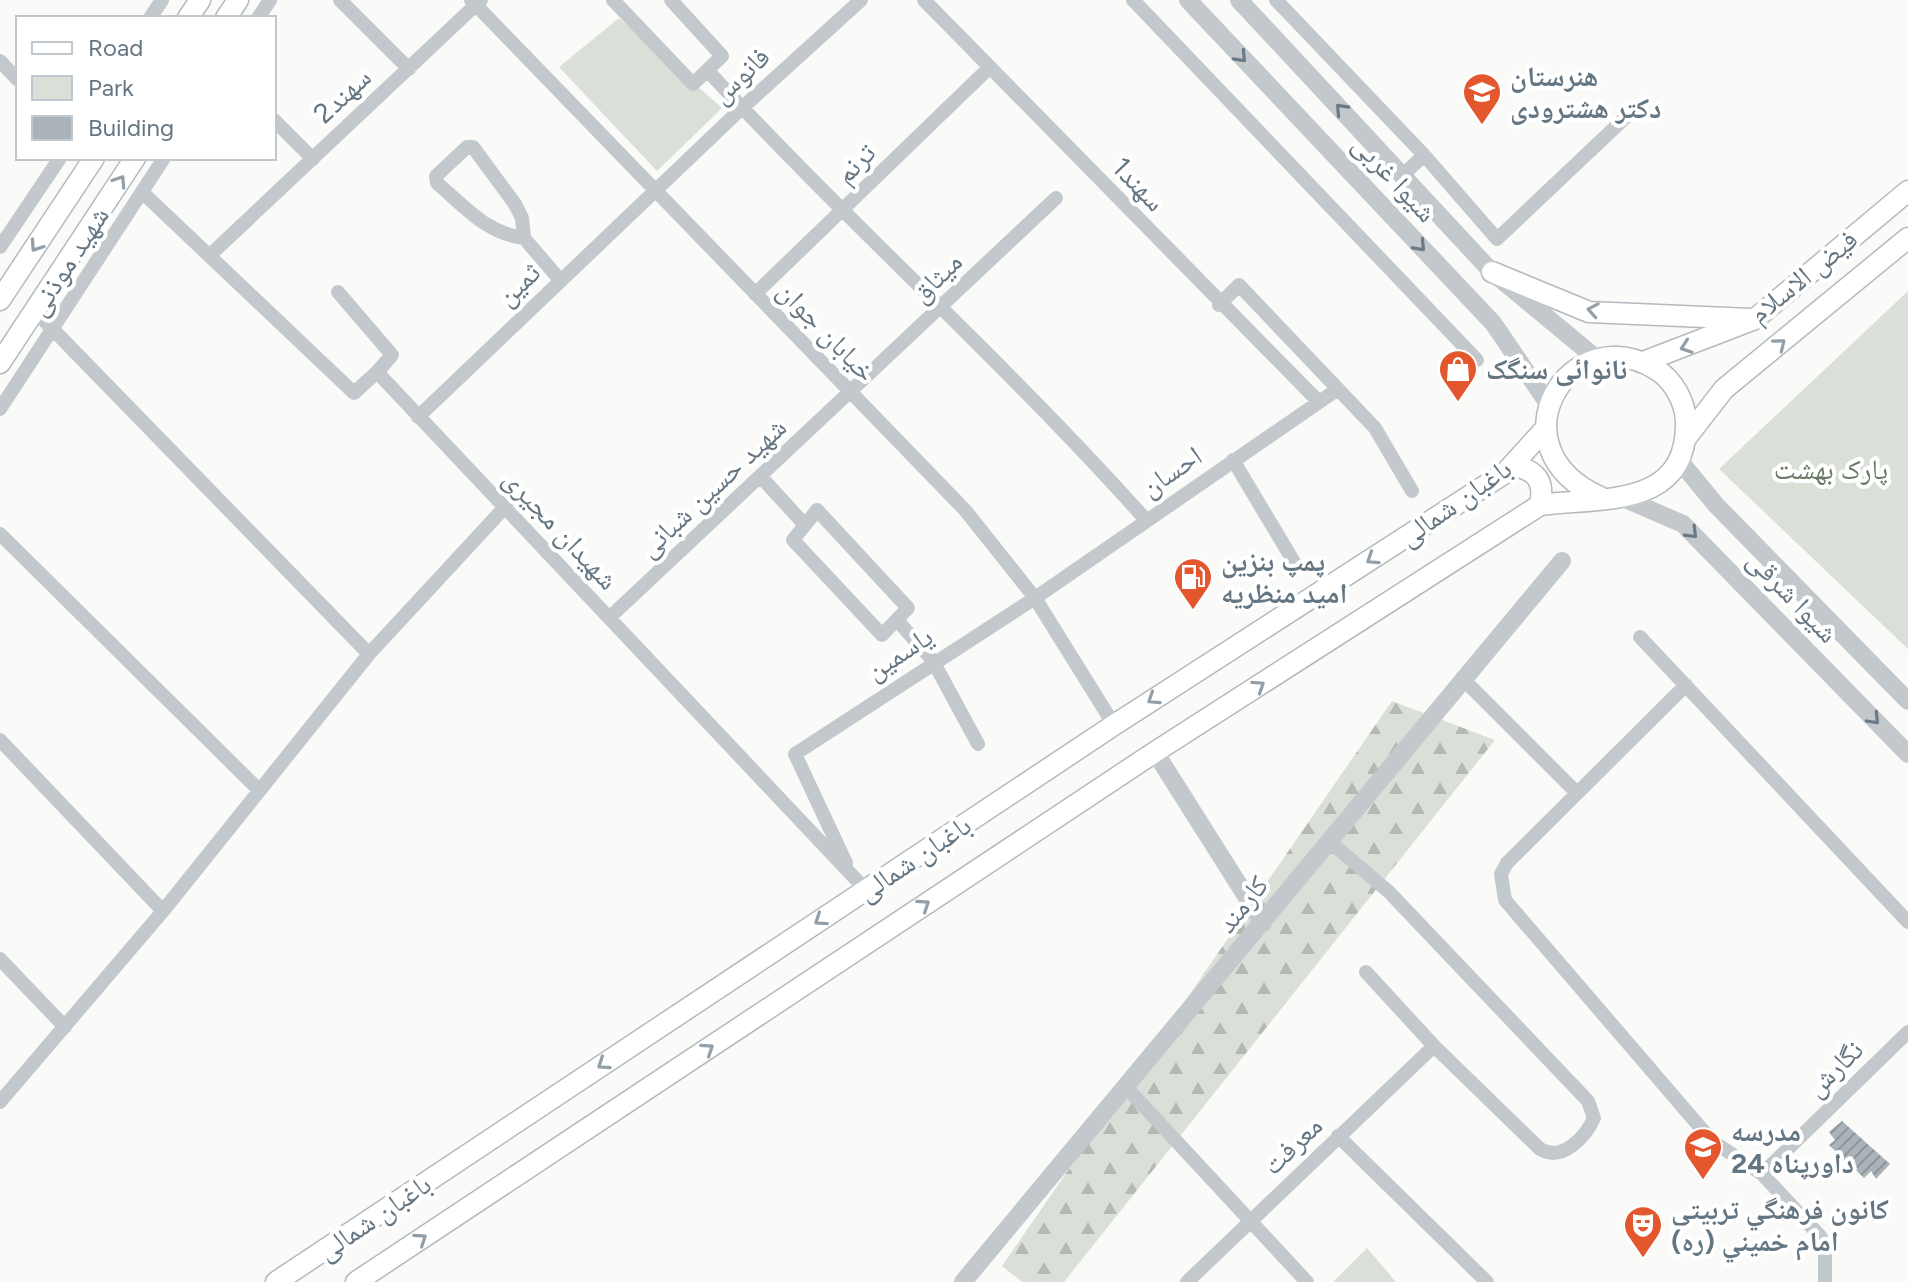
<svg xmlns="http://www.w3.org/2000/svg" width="1908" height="1282" font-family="Figtree,'Noto Naskh Arabic',sans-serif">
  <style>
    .forest { fill: url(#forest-firs) }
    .green { fill: #dadfd7 }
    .building { fill: url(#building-hatch) }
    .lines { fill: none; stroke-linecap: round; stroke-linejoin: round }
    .secondary-casing { stroke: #b3babf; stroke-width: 23 }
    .minor { stroke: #c3c8cc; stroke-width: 14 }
    .tertiary { stroke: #c3c8cc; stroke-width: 18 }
    .secondary { stroke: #fff; stroke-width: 20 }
    .oneway { stroke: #6a7a87 }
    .oneway2 { stroke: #939fa8 }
    .labels { text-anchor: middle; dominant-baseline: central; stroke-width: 8; stroke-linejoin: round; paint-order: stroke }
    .street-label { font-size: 28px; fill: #657683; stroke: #fff }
    .poi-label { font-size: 28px; font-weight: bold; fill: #657683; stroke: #fff; text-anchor: start }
    .park-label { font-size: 28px; fill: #687a64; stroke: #fff }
  </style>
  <defs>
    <pattern id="forest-firs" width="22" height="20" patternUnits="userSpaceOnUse" patternTransform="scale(2)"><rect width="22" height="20" fill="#dadfd7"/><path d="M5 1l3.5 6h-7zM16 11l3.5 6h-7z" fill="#b4b9b4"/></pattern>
    <pattern id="building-hatch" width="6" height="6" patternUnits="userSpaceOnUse" patternTransform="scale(2)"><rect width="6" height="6" fill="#aab3b9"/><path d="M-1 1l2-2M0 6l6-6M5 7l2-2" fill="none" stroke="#8e969c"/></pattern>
  </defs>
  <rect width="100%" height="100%" fill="#fafaf8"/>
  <path class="forest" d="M1392 701 1495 740 1064 1282H1022L1002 1266Z"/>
  <path class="green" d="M619 18 722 108 657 171 559 67Z
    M1908 291V649L1719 469Z
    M1367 1248 1396 1282H1333Z"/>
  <path class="building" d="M1842 1121 1890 1164 1876 1179 1871 1171 1864 1178 1829 1145 1835 1140 1829 1132Z"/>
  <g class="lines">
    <g class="secondary-casing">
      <path id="secondary" d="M188 18 200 0
        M226 18 238 0
        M1492 272 1589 312 1751 319
        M0 300 94 158
        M1643 362 1755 319 1908 191
        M0 363 135 158
        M1686 438 1724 389 1908 238
        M1512 466C1536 469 1545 481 1540 505
        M276 1282 1114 725 1505 473 1545 429
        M356 1282 1155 752 1540 505C1602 497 1688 509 1686 421 1685 401 1673 380 1657 370 1569 315 1490 448 1600 497"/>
    </g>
    <path class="minor" d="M340 0 409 69
      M471 0 965 510 1035 598 1114 725
      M613 0 693 84 722 56 671 0
      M924 0 1319 402
      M1133 0 1477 360
      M1276 0 1424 155
      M150 18 162 0
      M258 18 270 0
      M0 61 18 80
      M708 71C850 225 1007 364 1146 520
      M274 120 313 159
      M1403 175 1424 155 1497 239 1627 116
      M142 192 354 393 377 372 866 890
      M524 238C486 233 465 207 437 183L436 176 467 147H473L515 204 522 218 524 238 560 280
      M0 247 60 158
      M209 256 481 0
      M338 292 392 355 377 372
      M755 294 990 67
      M1219 305 1239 285 1375 428 1412 491
      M35 311 369 654
      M0 409 164 158
      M418 417 742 108 861 0
      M1233 460 1294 562
      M761 477 805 525 793 540 882 635 908 608 817 510 805 525
      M0 534 259 790
      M609 618 1056 198
      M897 620 933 661 978 744
      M1640 637 1908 922
      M1462 678 1577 793
      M1686 685 1507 863 1501 874 1505 900 1712 1141 1762 1174 1820 1236 1825 1247V1282
      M0 740 163 911
      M1329 841 1389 892 1588 1101 1594 1118C1585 1138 1562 1162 1540 1149L1434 1046 1366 972
      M846 863 795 754 1035 598 1338 389
      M0 959 65 1027
      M1126 1087 1307 1282
      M0 1102 163 911 369 654 506 506
      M1338 1136 1487 1282
      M1762 1174 1908 1032
      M1187 1282 1434 1046"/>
    <path class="tertiary" d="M1188 0 1493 323 1549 405
      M1239 0 1492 272 1597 359
      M1679 460 1716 505 1908 701
      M1623 498 1683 524 1908 754
      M1155 752 1263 923
      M963 1282 1562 561"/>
    <use href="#secondary" class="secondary"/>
  </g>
  <defs><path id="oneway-chevron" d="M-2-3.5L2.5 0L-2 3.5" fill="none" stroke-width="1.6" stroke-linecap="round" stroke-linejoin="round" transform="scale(2)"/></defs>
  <g class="oneway">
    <use href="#oneway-chevron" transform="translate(1241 57) rotate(47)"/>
    <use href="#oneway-chevron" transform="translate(1341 109) rotate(-133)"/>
    <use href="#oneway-chevron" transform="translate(1420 246) rotate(47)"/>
    <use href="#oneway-chevron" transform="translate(1692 533) rotate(45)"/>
    <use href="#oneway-chevron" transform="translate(1874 719) rotate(46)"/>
  </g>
  <g class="oneway2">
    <use href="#oneway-chevron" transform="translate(120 181) rotate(-57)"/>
    <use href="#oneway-chevron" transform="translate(36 246) rotate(124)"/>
    <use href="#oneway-chevron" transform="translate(1593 310) rotate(-170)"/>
    <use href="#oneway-chevron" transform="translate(1780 344) rotate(-39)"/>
    <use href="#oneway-chevron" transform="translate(1686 347) rotate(161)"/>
    <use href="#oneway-chevron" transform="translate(1372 559) rotate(147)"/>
    <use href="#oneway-chevron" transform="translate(1259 686) rotate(-33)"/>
    <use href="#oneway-chevron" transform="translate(1153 699) rotate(147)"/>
    <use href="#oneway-chevron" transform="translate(924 905) rotate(-34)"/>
    <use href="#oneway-chevron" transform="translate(820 920) rotate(146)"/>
    <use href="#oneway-chevron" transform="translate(708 1049) rotate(-34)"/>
    <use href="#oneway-chevron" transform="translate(603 1064) rotate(146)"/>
    <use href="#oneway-chevron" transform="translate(421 1239) rotate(-34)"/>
  </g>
  <defs>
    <g id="school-pin" transform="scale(2)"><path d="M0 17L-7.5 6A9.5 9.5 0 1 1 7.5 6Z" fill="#e4572e" stroke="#fff"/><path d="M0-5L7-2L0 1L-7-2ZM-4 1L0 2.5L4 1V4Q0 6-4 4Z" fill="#fff"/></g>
    <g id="shop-pin" transform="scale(2)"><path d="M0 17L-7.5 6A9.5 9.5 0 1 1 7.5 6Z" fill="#e4572e" stroke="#fff"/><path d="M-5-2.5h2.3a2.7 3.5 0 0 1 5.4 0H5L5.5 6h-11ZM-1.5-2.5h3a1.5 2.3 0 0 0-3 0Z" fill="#fff"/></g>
    <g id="fuel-pin" transform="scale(2)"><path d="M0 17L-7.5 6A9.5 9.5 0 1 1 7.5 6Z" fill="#e4572e" stroke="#fff"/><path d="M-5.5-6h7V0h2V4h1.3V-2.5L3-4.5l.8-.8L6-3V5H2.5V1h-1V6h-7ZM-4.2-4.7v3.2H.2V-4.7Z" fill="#fff"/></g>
    <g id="theatre-pin" transform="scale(2)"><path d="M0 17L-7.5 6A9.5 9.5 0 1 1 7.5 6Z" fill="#e4572e" stroke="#fff"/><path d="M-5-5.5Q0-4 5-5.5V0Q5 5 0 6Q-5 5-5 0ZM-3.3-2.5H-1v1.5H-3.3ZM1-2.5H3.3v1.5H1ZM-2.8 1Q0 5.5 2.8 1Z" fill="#fff"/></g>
  </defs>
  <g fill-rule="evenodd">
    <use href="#school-pin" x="1482" y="92"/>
    <use href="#shop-pin" x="1458" y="369"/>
    <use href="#fuel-pin" x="1193" y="577"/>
    <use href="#school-pin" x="1703" y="1147"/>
    <use href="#theatre-pin" x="1643" y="1225"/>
  </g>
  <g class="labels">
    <g class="street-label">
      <text transform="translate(740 75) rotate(-43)">فانوس</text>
      <text transform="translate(342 95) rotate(-43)">2سهند</text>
      <text transform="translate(855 163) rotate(-45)">ترنم</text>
      <text transform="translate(1395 178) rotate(47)">شیوا غربی</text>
      <text transform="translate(1139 184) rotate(46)">1سهند</text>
      <text transform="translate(68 261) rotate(-57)">شهید موذنی</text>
      <text transform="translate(1803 276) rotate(-39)">فیض الاسلام</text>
      <text transform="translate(936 277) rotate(-44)">میثاق</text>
      <text transform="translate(518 284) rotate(-43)">ثمین</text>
      <text transform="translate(827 331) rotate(46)">خیابان جوان</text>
      <text transform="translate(1171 471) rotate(-34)">احسان</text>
      <text transform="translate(712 487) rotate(-43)">شهید حسین شبانی</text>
      <text transform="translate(1455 502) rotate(-35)">باغبان شمالی</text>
      <text transform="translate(561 529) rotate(47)">شهیدان مجیری</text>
      <text transform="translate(1793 596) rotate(46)">شیوا شرقی</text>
      <text transform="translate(899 653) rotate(-33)">یاسمین</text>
      <text transform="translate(914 858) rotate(-34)">باغبان شمالی</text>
      <text transform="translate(1242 904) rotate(-51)">کارمند</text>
      <text transform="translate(1834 1068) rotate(-44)">نگارش</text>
      <text transform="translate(1292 1145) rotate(-44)">معرفت</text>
      <text transform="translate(374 1217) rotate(-34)">باغبان شمالی</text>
    </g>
    <g class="poi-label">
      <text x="1510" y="76">هنرستان<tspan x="1510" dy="32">دکتر هشترودی</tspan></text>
      <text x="1486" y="369">نانوائی سنگک</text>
      <text x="1221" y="561">پمپ بنزین<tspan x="1221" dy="32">امید منظریه</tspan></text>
      <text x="1731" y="1131">مدرسه<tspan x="1731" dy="32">داورپناه 24</tspan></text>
      <text x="1671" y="1209">كانون فرهنگي تربيتي<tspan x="1671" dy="32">امام خميني (ره)</tspan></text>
    </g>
    <g class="park-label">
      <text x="1831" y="469">پارک بهشت</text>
    </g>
  </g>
  <rect x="16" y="16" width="260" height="144" fill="#ffffff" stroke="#c1c8cd" stroke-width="2"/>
  <rect x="32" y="42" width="40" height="12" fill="#ffffff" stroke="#c1c8cd" stroke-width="2"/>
  <text x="88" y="56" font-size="24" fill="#657683">Road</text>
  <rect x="32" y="76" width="40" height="24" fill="#dadfd7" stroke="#c1c8cd" stroke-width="2"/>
  <text x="88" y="96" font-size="24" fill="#657683">Park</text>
  <rect x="32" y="116" width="40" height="24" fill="#aab3b9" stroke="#c1c8cd" stroke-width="2"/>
  <text x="88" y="136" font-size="24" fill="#657683">Building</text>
</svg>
